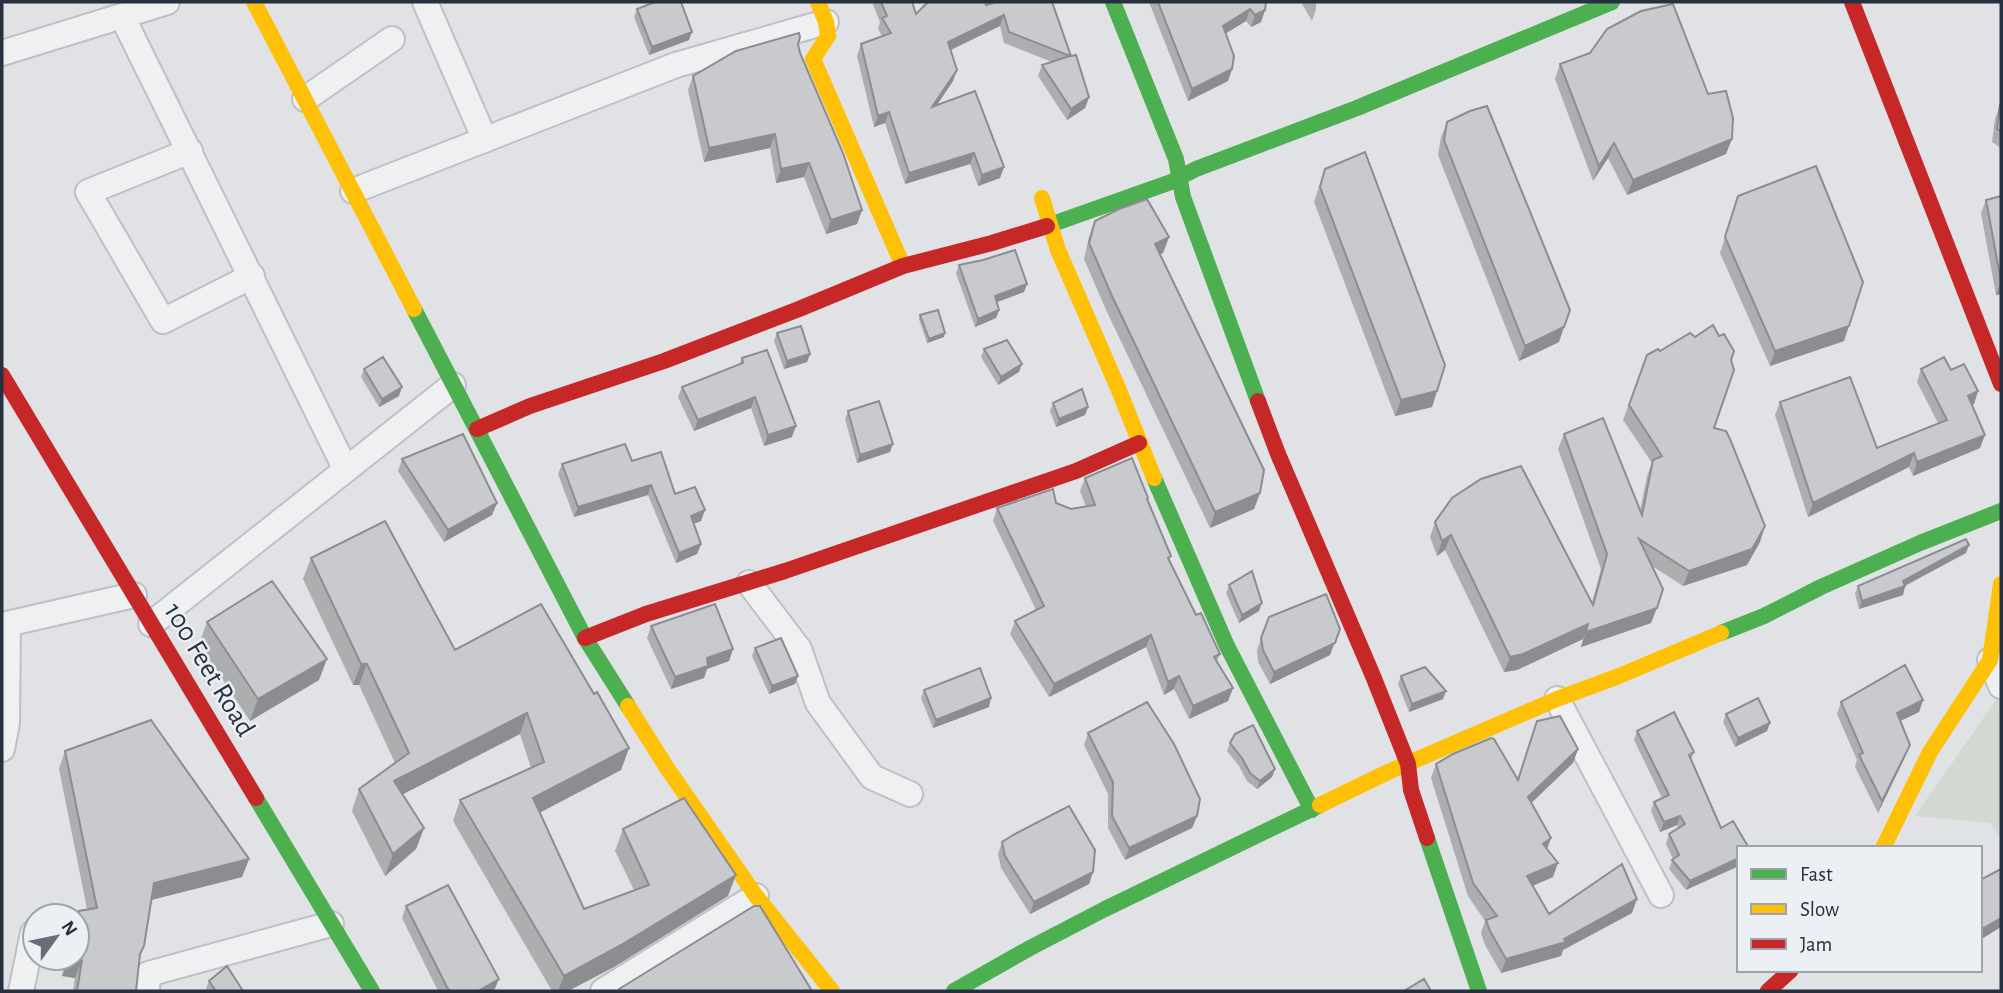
<svg xmlns="http://www.w3.org/2000/svg" width="2003" height="993" font-family="'Alegreya Sans',sans-serif">
  <style>
    .green { fill: #d1d9d0 }
    .lines { fill: none; stroke-linecap: round; stroke-linejoin: round }
    .street-casing { stroke: #bec0c3; stroke-width: 28 }
    .street { stroke: #eff0f2; stroke-width: 24 }
    .fast { stroke: #4caf50; stroke-width: 16 }
    .slow { stroke: #ffc107; stroke-width: 16 }
    .jam { stroke: #c62828; stroke-width: 16 }
    .wall { fill: #acaeb0 }
    .shaded-wall { fill: #8c8d90 }
    .building { fill: #c8cacd; stroke: #8c8d90; stroke-width: 2 }
    .labels { text-anchor: middle; dominant-baseline: central; stroke-width: 5; stroke-linejoin: round; paint-order: stroke }
    .street-label { font-size: 28px; fill: #26303f; stroke: #ecf0f5 }
  </style>
  <rect width="100%" height="100%" fill="#e0e2e5"/>
  <path class="green" d="M2001 693V838L1990 823 1915 816Z"/>
  <g class="lines">
    <g class="street-casing">
      <path id="street" d="M425 2 485 140
        M122 16 346 470
        M2 53 167 2
        M305 99 392 39
        M190 151 88 192 163 321 252 276
        M353 191 676 65 826 22
        M749 583 799 649 818 703 872 777 910 794
        M151 624 453 385
        M2 625 134 595
        M1990 660 2001 686
        M1557 699 1661 895
        M2 749 7 723 8 624
        M21 991 33 933
        M147 991 148 974 331 924
        M603 991 756 896"/>
    </g>
    <use href="#street" class="street"/>
    <path class="fast" d="M1113 2 1176 159 1183 197 1258 401
      M1047 226 1171 182 1196 169 1357 108 1612 2
      M414 309 585 638 628 706
      M1154 478 1227 646 1312 810
      M1721 633 1764 616 1821 587 1920 543 2001 511
      M256 798 372 991
      M1427 838 1479 991
      M954 991 1030 948 1105 909 1320 805"/>
    <path class="slow" d="M254 2 414 309
      M818 2 826 22 828 36 813 59 903 266
      M1042 198 1058 250 1118 388 1154 478
      M628 706 667 768 756 896 832 991
      M1320 805 1388 772 1557 699 1619 676 1721 633
      M1883 848 1930 752 1990 660 2001 584"/>
    <path class="jam" d="M1852 2 2001 384
      M2 375 256 798
      M1258 401 1278 454 1373 676 1408 764 1411 790 1427 838
      M477 429 530 406 664 361 799 309 903 266 992 243 1047 226
      M585 638 646 614 785 571 1076 471 1139 443
      M1768 991 1791 970"/>
  </g>
  <path class="wall" d="M872 2H912L916 14 986 5 1071 56 1089 97 1085 108 1067 120 1038 76 1042 65 1052 62 1004 43 1000 26 951 50 953 81 937 105 1004 167 1000 178 978 186 970 164 905 184 885 123 874 127 857 56 861 44 882 36 878 29 880 22Z
    M1149 2H1266L1265 10 1261 22 1251 27 1246 21 1225 34 1232 69 1228 81 1188 101Z
    M1301 2H1316V9L1312 21Z
    M637 9 689 40 649 55 634 17Z
    M798 44 800 53 862 210 857 224 826 234 804 177 776 183 770 148 704 162 688 90 693 76Z
    M1560 64 1708 94 1726 154 1627 195 1608 158 1593 181 1555 79Z
    M2000 105H2001V148L1992 142 1995 119Z
    M1447 122 1559 342 1519 361 1438 155 1441 137Z
    M1325 169 1437 391 1432 407 1395 416 1314 202Z
    M1738 196 1844 341 1770 366 1720 253Z
    M2001 196V294L1996 295 1981 213 1986 200Z
    M1095 221 1169 237 1163 253 1160 254 1260 493 1254 509 1210 528 1107 312 1084 259 1089 237Z
    M959 265 1024 292 997 302 999 310 996 318 975 327 956 273Z
    M920 315 944 337 927 343 919 319Z
    M777 333 810 354 807 362 784 369 774 341Z
    M984 349 1019 372 998 385 981 357Z
    M1647 355 1714 428 1760 542 1747 565 1683 586 1652 566 1651 623 1581 647 1583 639 1517 670 1504 672 1445 550 1437 556 1430 537 1435 522 1592 603 1601 569 1558 449 1564 434 1640 511 1647 476 1652 463 1623 420Z
    M742 358 792 437 764 446 751 408 694 431 678 397 682 387 739 365Z
    M364 369 399 396 379 407 361 377Z
    M1921 369 1951 370 1978 391 1974 404 1972 405 1980 448 1913 476 1909 467 1808 517 1775 415 1780 402 1877 448 1938 423 1917 382Z
    M1053 403 1088 407 1085 415 1056 427 1050 411Z
    M848 411 890 452 857 463 845 419Z
    M402 459 497 503 492 515 444 542 398 471Z
    M632 461 675 494 701 521 694 524 701 544 697 554 676 563 648 495 574 517 558 474 562 464Z
    M1085 478 1147 501 1171 556 1169 561 1196 615 1220 654 1217 661 1233 688 1228 701 1189 719 1174 689 1164 695 1146 647 1049 697 1010 634 1015 621 1036 610 993 521 997 508 1056 503 1071 509 1086 507 1080 491Z
    M1966 553 1905 586 1903 595 1859 609 1855 594 1858 586Z
    M311 558 455 650 594 694 629 748 621 770 540 812 584 909 634 890 615 851 623 829 728 896 614 967 568 991H552L453 821 460 800 531 768 520 734 402 794 424 828 416 849 385 876 352 811 359 789 395 763 359 685H353L303 579Z
    M1229 585 1259 611 1239 623 1226 593Z
    M1269 617 1330 655 1270 684 1258 662 1257 650Z
    M207 622 319 680 250 721 199 644Z
    M651 626 733 649 729 661 707 669 704 678 671 689 647 638Z
    M755 648 795 684 769 694 752 656Z
    M1401 676 1443 699 1409 712 1398 684Z
    M924 690 989 707 933 728 921 698Z
    M1923 700 1919 712 1900 721 1910 745 1905 757 1878 813 1855 767 1857 760 1837 714 1841 702Z
    M1726 714 1767 731 1735 747 1723 722Z
    M1537 721 1578 749 1573 763 1531 803 1551 838 1547 849 1553 877 1533 886 1549 914 1632 913 1563 950 1561 956 1501 973 1485 945 1481 933 1485 921 1468 896 1431 778 1436 764 1518 780Z
    M1637 731 1694 752 1691 760 1721 828 1686 890 1669 869 1673 859 1666 844 1669 834 1678 828 1677 825 1660 832 1651 811 1654 802 1662 798 1634 740Z
    M1088 733 1197 816 1192 828 1125 860 1108 828V794L1084 745Z
    M1230 743 1275 769 1272 777 1257 789 1247 781 1239 766 1227 751Z
    M65 751 249 859 242 877 151 900 139 958 136 991H73L75 978 62 976 66 958H77V916L79 911 87 909 59 769Z
    M1002 842 1093 872 1089 884 1030 914 1001 868 998 854Z
    M406 906 494 991H438L402 918Z
    M209 981 243 991H207L206 989Z"/>
  <path class="shaded-wall" d="M1250 9 1246 21 1218 38 1223 26Z
    M1265 10 1261 22 1251 27 1255 15Z
    M1004 15 1000 26 944 53 948 42Z
    M692 32 689 40 649 55 652 47Z
    M1232 69 1228 81 1188 101 1192 89Z
    M957 70 953 81 928 118 932 107Z
    M1089 97 1085 108 1067 120 1071 109Z
    M889 112 885 123 874 127 878 116Z
    M775 134 770 148 704 162 709 148Z
    M1732 139 1726 154 1627 195 1633 180Z
    M1614 143 1608 158 1593 181 1599 166Z
    M974 153 970 164 905 184 909 173Z
    M809 163 804 177 776 183 781 169Z
    M1004 167 1000 178 978 186 982 175Z
    M862 210 857 224 826 234 831 220Z
    M1169 237 1163 253 1149 259 1155 244Z
    M2001 281V294L1996 295Z
    M1027 284 1024 292 992 304 995 296Z
    M999 310 996 318 975 327 978 319Z
    M1849 326 1844 341 1770 366 1775 351Z
    M1564 327 1559 342 1519 361 1525 346Z
    M945 333 944 337 927 343 929 339Z
    M810 354 807 362 784 369 787 361Z
    M1022 364 1019 372 998 385 1001 377Z
    M402 387 399 396 379 407 382 399Z
    M1437 391 1432 407 1395 416 1401 400Z
    M1978 391 1974 404 1964 410 1968 396Z
    M755 397 751 408 694 431 698 420Z
    M1088 407 1085 415 1056 427 1059 419Z
    M796 426 792 437 764 446 768 435Z
    M1985 435 1980 448 1913 476 1917 462Z
    M893 444 890 452 857 463 860 455Z
    M1914 453 1909 467 1808 517 1813 503Z
    M651 485 648 495 574 517 578 507Z
    M1260 493 1254 509 1210 528 1215 512Z
    M497 503 492 515 444 542 448 530Z
    M705 510 701 521 687 526 691 516Z
    M1765 526 1760 542 1747 565 1683 586 1689 571Z
    M1451 535 1445 550 1437 556 1442 541Z
    M701 544 697 554 676 563 679 553Z
    M1969 545 1966 553 1902 587 1905 586 1903 595 1859 609 1862 601Z
    M1262 603 1259 611 1239 623 1242 615Z
    M1657 608 1651 623 1581 647 1586 632Z
    M1588 624 1583 639 1517 670 1504 672 1510 657Z
    M1340 629 1330 655 1270 684 1274 672Z
    M1151 635 1146 647 1049 697 1054 684Z
    M733 649 729 661 707 669 704 678 671 689 675 677 707 658Z
    M327 659 319 680 250 721 258 699Z
    M361 664H367L359 685H353Z
    M798 676 795 684 769 694 772 686Z
    M1179 676 1174 689 1164 695 1168 682Z
    M1233 688 1228 701 1189 719 1193 706Z
    M1446 691 1443 699 1409 712 1412 704Z
    M991 698 989 707 933 728 936 720Z
    M1923 700 1919 712 1892 725 1897 713Z
    M527 713 520 734 386 803 394 781Z
    M1770 723 1767 731 1735 747 1738 738Z
    M1910 745 1905 757 1878 813 1882 801Z
    M629 748 621 770 526 820 533 798Z
    M1578 749 1573 763 1523 811 1528 797Z
    M1275 769 1272 777 1257 789 1260 781Z
    M1197 816 1192 828 1125 860 1129 848Z
    M1680 816 1677 825 1660 832 1664 822Z
    M424 828 416 849 385 876 393 854Z
    M1551 838 1546 851 1543 844Z
    M1739 858V866L1686 890 1690 881Z
    M249 859 242 877 147 901 154 883Z
    M1558 863 1553 877 1522 890 1527 876Z
    M1093 872 1089 884 1030 914 1034 902Z
    M736 875 728 896 614 967 568 991H558L564 976Z
    M1637 899 1632 913 1563 950 1561 956 1501 973 1506 959 1564 939Z
    M2001 918V927L1980 940V930Z
    M69 958 82 960 75 978 62 976Z
    M499 979 494 991H478Z"/>
  <path class="building" d="M655 2H681L692 32 652 47 637 9Z
    M881 2H912L916 14 928 2H985L986 5 996 2H1052L1071 56 1076 55 1089 97 1071 109 1042 65 1070 56 1009 32 1004 15 948 42 957 70 932 107 975 91 1004 167 982 175 974 153 909 173 889 112 878 116 861 44 891 33 882 18 887 16Z
    M1158 2H1266L1265 10 1255 15 1250 9 1223 26 1234 56 1232 69 1192 89Z
    M1673 4 1708 94 1726 91 1733 118 1732 139 1633 180 1614 143 1599 166 1560 64 1590 53 1607 29 1641 11Z
    M799 33 800 37 798 44 800 53 843 153 862 210 831 220 809 163 781 169 775 134 709 148 693 76 736 51Z
    M2000 105H2001V131L1997 129Z
    M1487 106 1570 310 1564 327 1525 346 1444 140 1447 122 1470 111Z
    M1365 152 1445 365 1437 391 1401 400 1320 187 1325 169Z
    M1816 166 1863 282 1849 326 1775 351 1725 237 1738 196Z
    M2001 196V281L1986 200Z
    M1147 199 1169 237 1155 244 1264 470 1260 493 1215 512 1112 296 1089 243 1095 221 1119 209Z
    M1015 250 1027 284 995 296 999 310 978 319 959 265 983 260Z
    M938 310 945 333 929 339 920 315Z
    M1713 325 1719 336 1724 334 1734 351 1731 360 1734 370 1714 428 1726 431 1730 439 1765 526 1752 549 1689 571 1639 539 1663 589 1657 608 1586 632 1588 624 1523 654 1510 657 1451 535 1442 541 1435 522 1452 498 1481 479 1521 466 1593 605 1607 554 1564 434 1603 418 1642 515 1653 460 1662 456 1629 405 1647 355 1658 349 1660 351 1690 333 1695 337Z
    M801 326 810 354 787 361 777 333Z
    M1007 340 1022 364 1001 377 984 349Z
    M767 350 796 426 768 435 755 397 698 420 682 387 743 363 742 358Z
    M383 357 402 387 382 399 364 369Z
    M1944 357 1951 370 1964 364 1978 391 1968 396 1985 435 1917 462 1914 453 1813 503 1780 402 1850 377 1877 448 1947 420 1921 369Z
    M1082 389 1088 407 1059 419 1053 403Z
    M879 401 893 444 860 455 848 411Z
    M463 434 497 503 448 530 402 459Z
    M625 444 632 461 661 452 675 494 695 487 705 510 691 516 701 544 679 553 651 485 578 507 562 464Z
    M1132 458 1148 498 1147 499 1171 556 1168 558 1196 615 1201 613 1220 654 1214 657 1233 688 1193 706 1179 676 1168 682 1151 635 1054 684 1015 621 1044 606 997 508 1053 489 1056 503 1071 509 1095 505 1085 478Z
    M385 521 455 650 541 604 594 694 597 692 629 748 533 798 584 909 649 885 623 829 684 798 736 875 621 945 564 976 460 800 544 762 527 713 394 781 424 828 393 854 359 789 409 753 367 664H361L311 558Z
    M1966 539 1969 545 1903 581 1905 586 1862 601 1858 586Z
    M1252 571 1262 603 1242 615 1229 585Z
    M272 581 327 659 258 699 207 622Z
    M1326 594 1340 629 1335 643 1274 672 1263 650 1261 638 1269 617Z
    M715 604 733 649 707 658 708 666 675 677 651 626Z
    M781 638 798 676 772 686 755 648Z
    M1905 665 1923 700 1897 713 1910 745 1882 801 1859 755 1863 753 1841 702Z
    M1425 667 1446 691 1412 704 1401 676Z
    M980 668 991 698 936 720 924 690Z
    M1758 698 1770 723 1738 738 1726 714Z
    M1147 702 1174 744 1200 799 1197 816 1129 848 1112 816 1113 782 1088 733Z
    M1674 712 1694 752 1689 755 1721 828 1733 821 1749 848H1739V858L1690 881 1672 860 1679 855 1669 834 1685 824 1680 816 1664 822 1654 802 1669 795 1637 731Z
    M1560 716 1578 749 1528 797 1551 838 1543 844 1558 863 1527 876 1549 914 1622 864 1637 899 1564 939 1566 942 1506 959 1490 931 1486 920 1497 916 1473 883 1436 764 1453 754 1491 738 1494 739 1518 780 1537 721Z
    M151 720 249 859 154 883 144 946 140 954 136 991H77L82 960 69 958H77V919L79 911 97 908 65 751Z
    M1253 725 1275 769 1260 781 1250 773 1242 758 1230 743 1235 734Z
    M1069 806 1095 850 1093 872 1034 902 1005 856 1002 842 1013 835Z
    M2001 869V918L1980 930V880Z
    M448 885 499 979 478 991H449L406 906Z
    M754 906H760L812 991H620L619 989Z
    M227 966 243 991H216L209 981Z
    M1424 979 1431 991H1404Z"/>
  <g class="labels">
    <g class="street-label">
      <text transform="translate(209 670) rotate(59)">100 Feet Road</text>
    </g>
  </g>
  <rect width="2003" height="993" fill="none" stroke="#26303f" stroke-width="7"/>
  <rect x="1737" y="846" width="245" height="126" fill="#ecf0f5" stroke="#9da3ac" stroke-width="2"/>
  <rect x="1751" y="869" width="35" height="10" fill="#4caf50" stroke="#9da3ac" stroke-width="2"/>
  <text x="1800" y="881" font-size="21" fill="#26303f">Fast</text>
  <rect x="1751" y="904" width="35" height="10" fill="#ffc107" stroke="#9da3ac" stroke-width="2"/>
  <text x="1800" y="916" font-size="21" fill="#26303f">Slow</text>
  <rect x="1751" y="939" width="35" height="10" fill="#c62828" stroke="#9da3ac" stroke-width="2"/>
  <text x="1800" y="951" font-size="21" fill="#26303f">Jam</text>
  <g transform="translate(56 937) rotate(57)"><circle r="33" fill="#ecf0f5" stroke="#9da3ac" stroke-width="2"/>
  <path d="M0-5L12 26L0 18L-12 26Z" fill="#676e79"/>
  <text y="-10" font-size="19" font-weight="bold" text-anchor="middle" fill="#26303f">N</text>
  </g>
</svg>
